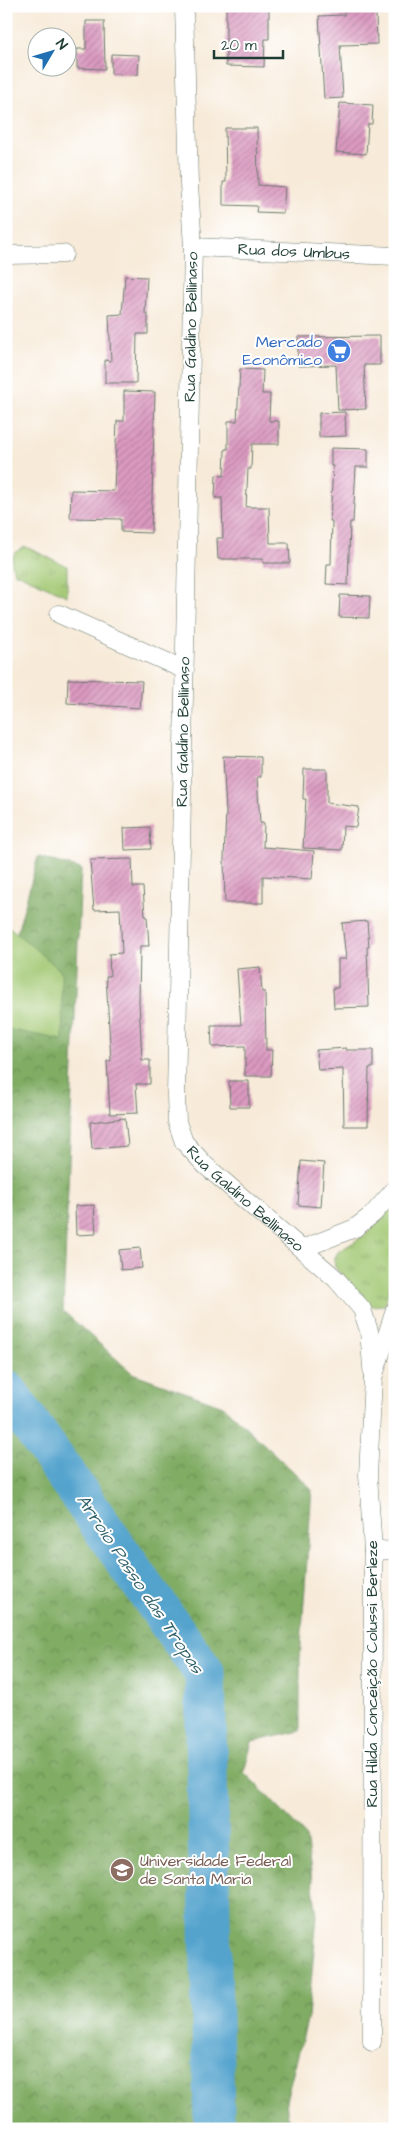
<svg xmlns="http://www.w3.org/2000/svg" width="401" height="2135" font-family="'Architects Daughter',sans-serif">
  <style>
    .grass { fill: url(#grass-tufts); stroke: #608252 }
    .forest { fill: url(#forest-crowns); stroke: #50744c }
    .park { fill: #a1c771; stroke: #608252 }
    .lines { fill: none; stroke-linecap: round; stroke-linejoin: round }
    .river { stroke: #52a3cd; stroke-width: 41 }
    .building { fill: url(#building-hatch) }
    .street-casing { stroke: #6b7a6d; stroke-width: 19 }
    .street { stroke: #fff; stroke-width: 18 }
    .labels { text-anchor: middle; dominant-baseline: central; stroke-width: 4; stroke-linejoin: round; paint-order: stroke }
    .street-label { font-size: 16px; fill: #1f3d34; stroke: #fff }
    .shop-label { font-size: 16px; fill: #366cbe; stroke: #fff; text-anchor: end }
    .education-label { font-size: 16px; fill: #785e54; stroke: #fff; text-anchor: start }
    .water-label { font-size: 18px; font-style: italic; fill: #31616a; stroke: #fff }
  </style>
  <defs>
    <pattern id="grass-tufts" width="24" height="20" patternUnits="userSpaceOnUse" patternTransform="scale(1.25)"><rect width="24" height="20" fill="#a1c771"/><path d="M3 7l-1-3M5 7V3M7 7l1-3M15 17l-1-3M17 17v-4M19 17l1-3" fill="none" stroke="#83a35e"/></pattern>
    <pattern id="forest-crowns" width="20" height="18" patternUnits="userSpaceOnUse" patternTransform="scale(1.25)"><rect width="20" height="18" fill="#80ac63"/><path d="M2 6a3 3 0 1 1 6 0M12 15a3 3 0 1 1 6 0" fill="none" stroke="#688d52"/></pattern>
    <pattern id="building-hatch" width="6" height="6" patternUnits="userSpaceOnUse" patternTransform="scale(1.25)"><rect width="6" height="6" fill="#dc9ac1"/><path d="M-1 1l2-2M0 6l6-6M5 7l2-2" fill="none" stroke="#b27f9e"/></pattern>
  </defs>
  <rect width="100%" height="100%" fill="#fff"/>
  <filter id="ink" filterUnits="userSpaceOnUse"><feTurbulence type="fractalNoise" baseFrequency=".02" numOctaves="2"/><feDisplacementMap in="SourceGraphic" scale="10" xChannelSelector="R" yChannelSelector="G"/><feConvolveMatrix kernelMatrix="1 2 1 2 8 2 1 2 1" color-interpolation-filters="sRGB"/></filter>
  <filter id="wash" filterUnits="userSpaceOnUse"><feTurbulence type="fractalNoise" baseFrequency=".0096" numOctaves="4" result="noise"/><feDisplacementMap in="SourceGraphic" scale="20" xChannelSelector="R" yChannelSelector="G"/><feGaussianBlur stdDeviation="1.12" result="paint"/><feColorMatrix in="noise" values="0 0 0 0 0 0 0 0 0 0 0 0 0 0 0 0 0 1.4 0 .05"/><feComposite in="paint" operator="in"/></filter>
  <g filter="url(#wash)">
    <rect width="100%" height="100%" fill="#f7ead8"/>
    <path class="grass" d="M26 547 67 566V596L14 572C9 560 12 551 26 547Z
      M393 1205 394 1270 385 1305 367 1306 335 1267 334 1259 338 1252 365 1235Z"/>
    <path class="forest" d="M38 857 81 869 63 1311 132 1373 223 1406 312 1489 300 1658V1731L252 1742 244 1772 306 1836 317 1916 308 2017 286 2100 289 2129H6V940L17 933Z"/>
    <path class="park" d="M6 924 61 971 63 1040 6 1029Z"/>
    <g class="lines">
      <path class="river" d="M6 1390 205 1674 214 2118 217 2129"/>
    </g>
    <g id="blocks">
      <path class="building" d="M226 6H269V39H265L264 67 226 66Z
        M344 6H372V14H376L377 44 340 45 343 98 324 99 319 16 344 15Z
        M86 21H104L105 69 77 68V49H86Z
        M111 54 139 55 138 75 111 74Z
        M340 103 373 105 372 124H368L366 154 336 152Z
        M225 128H257L258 185 285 187 283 213 256 212 257 206 223 205V182H226Z
        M125 276 147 277 145 314H148V334H137L136 383H105V360L111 361 109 315 122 314Z
        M380 336V365H364L366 409 338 410 336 365 298 366V337Z
        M240 369 263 370 262 394H270L269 421H279V444H252L251 469H248L246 507H269L270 543H289L290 563H263V559H218L217 538H223L222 498H215L216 475 224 476 225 449H228V421H237Z
        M124 391 155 392 151 533 121 532V519L70 518 71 490 114 491 117 421H124Z
        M345 412 346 436 319 437V413Z
        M331 448 368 449V467H356L353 522H350L348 585 326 584 327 564H331L332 521H330L333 466H331Z
        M340 595 370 596 369 618 339 617Z
        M68 679 142 681 140 708 67 703Z
        M223 756 261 757V777H257L260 823H264L263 847 314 851 312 879 263 876V903H225L224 859 226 812Z
        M304 769H327V803L359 807 356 827 343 826 342 850 303 848 306 799H303Z
        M150 827 151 849 125 850 124 828Z
        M132 859 133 887H143L145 916H147L149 946H140L139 1001 142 1060H150V1084H136L138 1113 110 1114 107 1061H111L106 976H110L109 954 122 953 120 909 94 910 90 860Z
        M367 921 369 947H367L369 1007 334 1008 333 988H338V959H346L342 923Z
        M260 967 262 992H265L266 1050H272L271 1076H245V1046L212 1047 211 1025H241L237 969Z
        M346 1048V1050H373V1068H369L368 1126H344L343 1069 318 1070 316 1050Z
        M229 1081H249V1107H230Z
        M125 1118 128 1146 92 1149 90 1122Z
        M301 1161 324 1163 321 1207 298 1205Z
        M94 1205 96 1234 76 1235 75 1206Z
        M140 1248 142 1268 121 1270 119 1250Z"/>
    </g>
  </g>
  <g filter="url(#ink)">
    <use href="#blocks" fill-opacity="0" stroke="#6b7a6d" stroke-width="1"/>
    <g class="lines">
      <g class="street-casing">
        <g id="street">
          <path id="s1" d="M184 6 189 184 193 247 176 1096 177 1122 184 1142 205 1165 336 1279 362 1309 369 1331 373 1378"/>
          <path id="s2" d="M193 247 395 256"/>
          <path d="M6 255 64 254"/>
          <path d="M59 614 185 670"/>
          <path d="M302 1249 355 1228 373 1214 395 1189"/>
          <path d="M373 1551 395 1550"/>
          <path d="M372 2042 373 1551 368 1475 373 1378 395 1310"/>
        </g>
      </g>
      <use href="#street" class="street"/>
    </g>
  </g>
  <defs>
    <g id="supermarket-disc" transform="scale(1.25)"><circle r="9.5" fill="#3f7fe0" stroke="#fff"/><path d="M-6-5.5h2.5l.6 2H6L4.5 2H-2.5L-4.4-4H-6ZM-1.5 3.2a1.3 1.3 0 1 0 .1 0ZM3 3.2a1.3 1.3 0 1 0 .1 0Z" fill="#fff"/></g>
    <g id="university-disc" transform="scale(1.25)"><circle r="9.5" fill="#8d6e63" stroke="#fff"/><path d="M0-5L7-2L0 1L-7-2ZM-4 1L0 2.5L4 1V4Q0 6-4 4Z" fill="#fff"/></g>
  </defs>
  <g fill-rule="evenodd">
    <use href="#supermarket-disc" x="339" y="351"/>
    <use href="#university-disc" x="122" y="1870"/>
  </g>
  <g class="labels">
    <g class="street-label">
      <text stroke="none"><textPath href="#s2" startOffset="101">Rua dos Umbus</textPath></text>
      <text transform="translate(191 327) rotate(-89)">Rua Galdino Bellinaso</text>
      <text transform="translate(183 732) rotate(-89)">Rua Galdino Bellinaso</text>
      <text stroke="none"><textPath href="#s1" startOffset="1221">Rua Galdino Bellinaso</textPath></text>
      <text transform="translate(372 1674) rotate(-90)">Rua Hilda Conceição Colussi Berleze</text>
    </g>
    <g class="shop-label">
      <text x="322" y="342">Mercado<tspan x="322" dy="18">Econômico</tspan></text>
    </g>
    <g class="education-label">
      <text x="140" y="1861">Universidade Federal<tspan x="140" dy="18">de Santa Maria</tspan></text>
    </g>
    <g class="water-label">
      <text transform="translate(140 1584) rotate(56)">Arroio Passo das Tropas</text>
    </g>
  </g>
  <rect width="401" height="2135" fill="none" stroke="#fff" stroke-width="25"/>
  <g transform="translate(52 52) rotate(52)"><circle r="24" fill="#ffffff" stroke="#a5b1ae"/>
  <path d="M0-4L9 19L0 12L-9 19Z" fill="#1f6fb2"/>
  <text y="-8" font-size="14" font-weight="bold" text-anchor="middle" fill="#1f3d34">N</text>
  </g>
  <path d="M214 50v8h69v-8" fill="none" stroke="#1f3d34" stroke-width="2.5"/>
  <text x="221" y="50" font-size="15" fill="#1f3d34" stroke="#ffffff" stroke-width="4" paint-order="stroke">20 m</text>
</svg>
